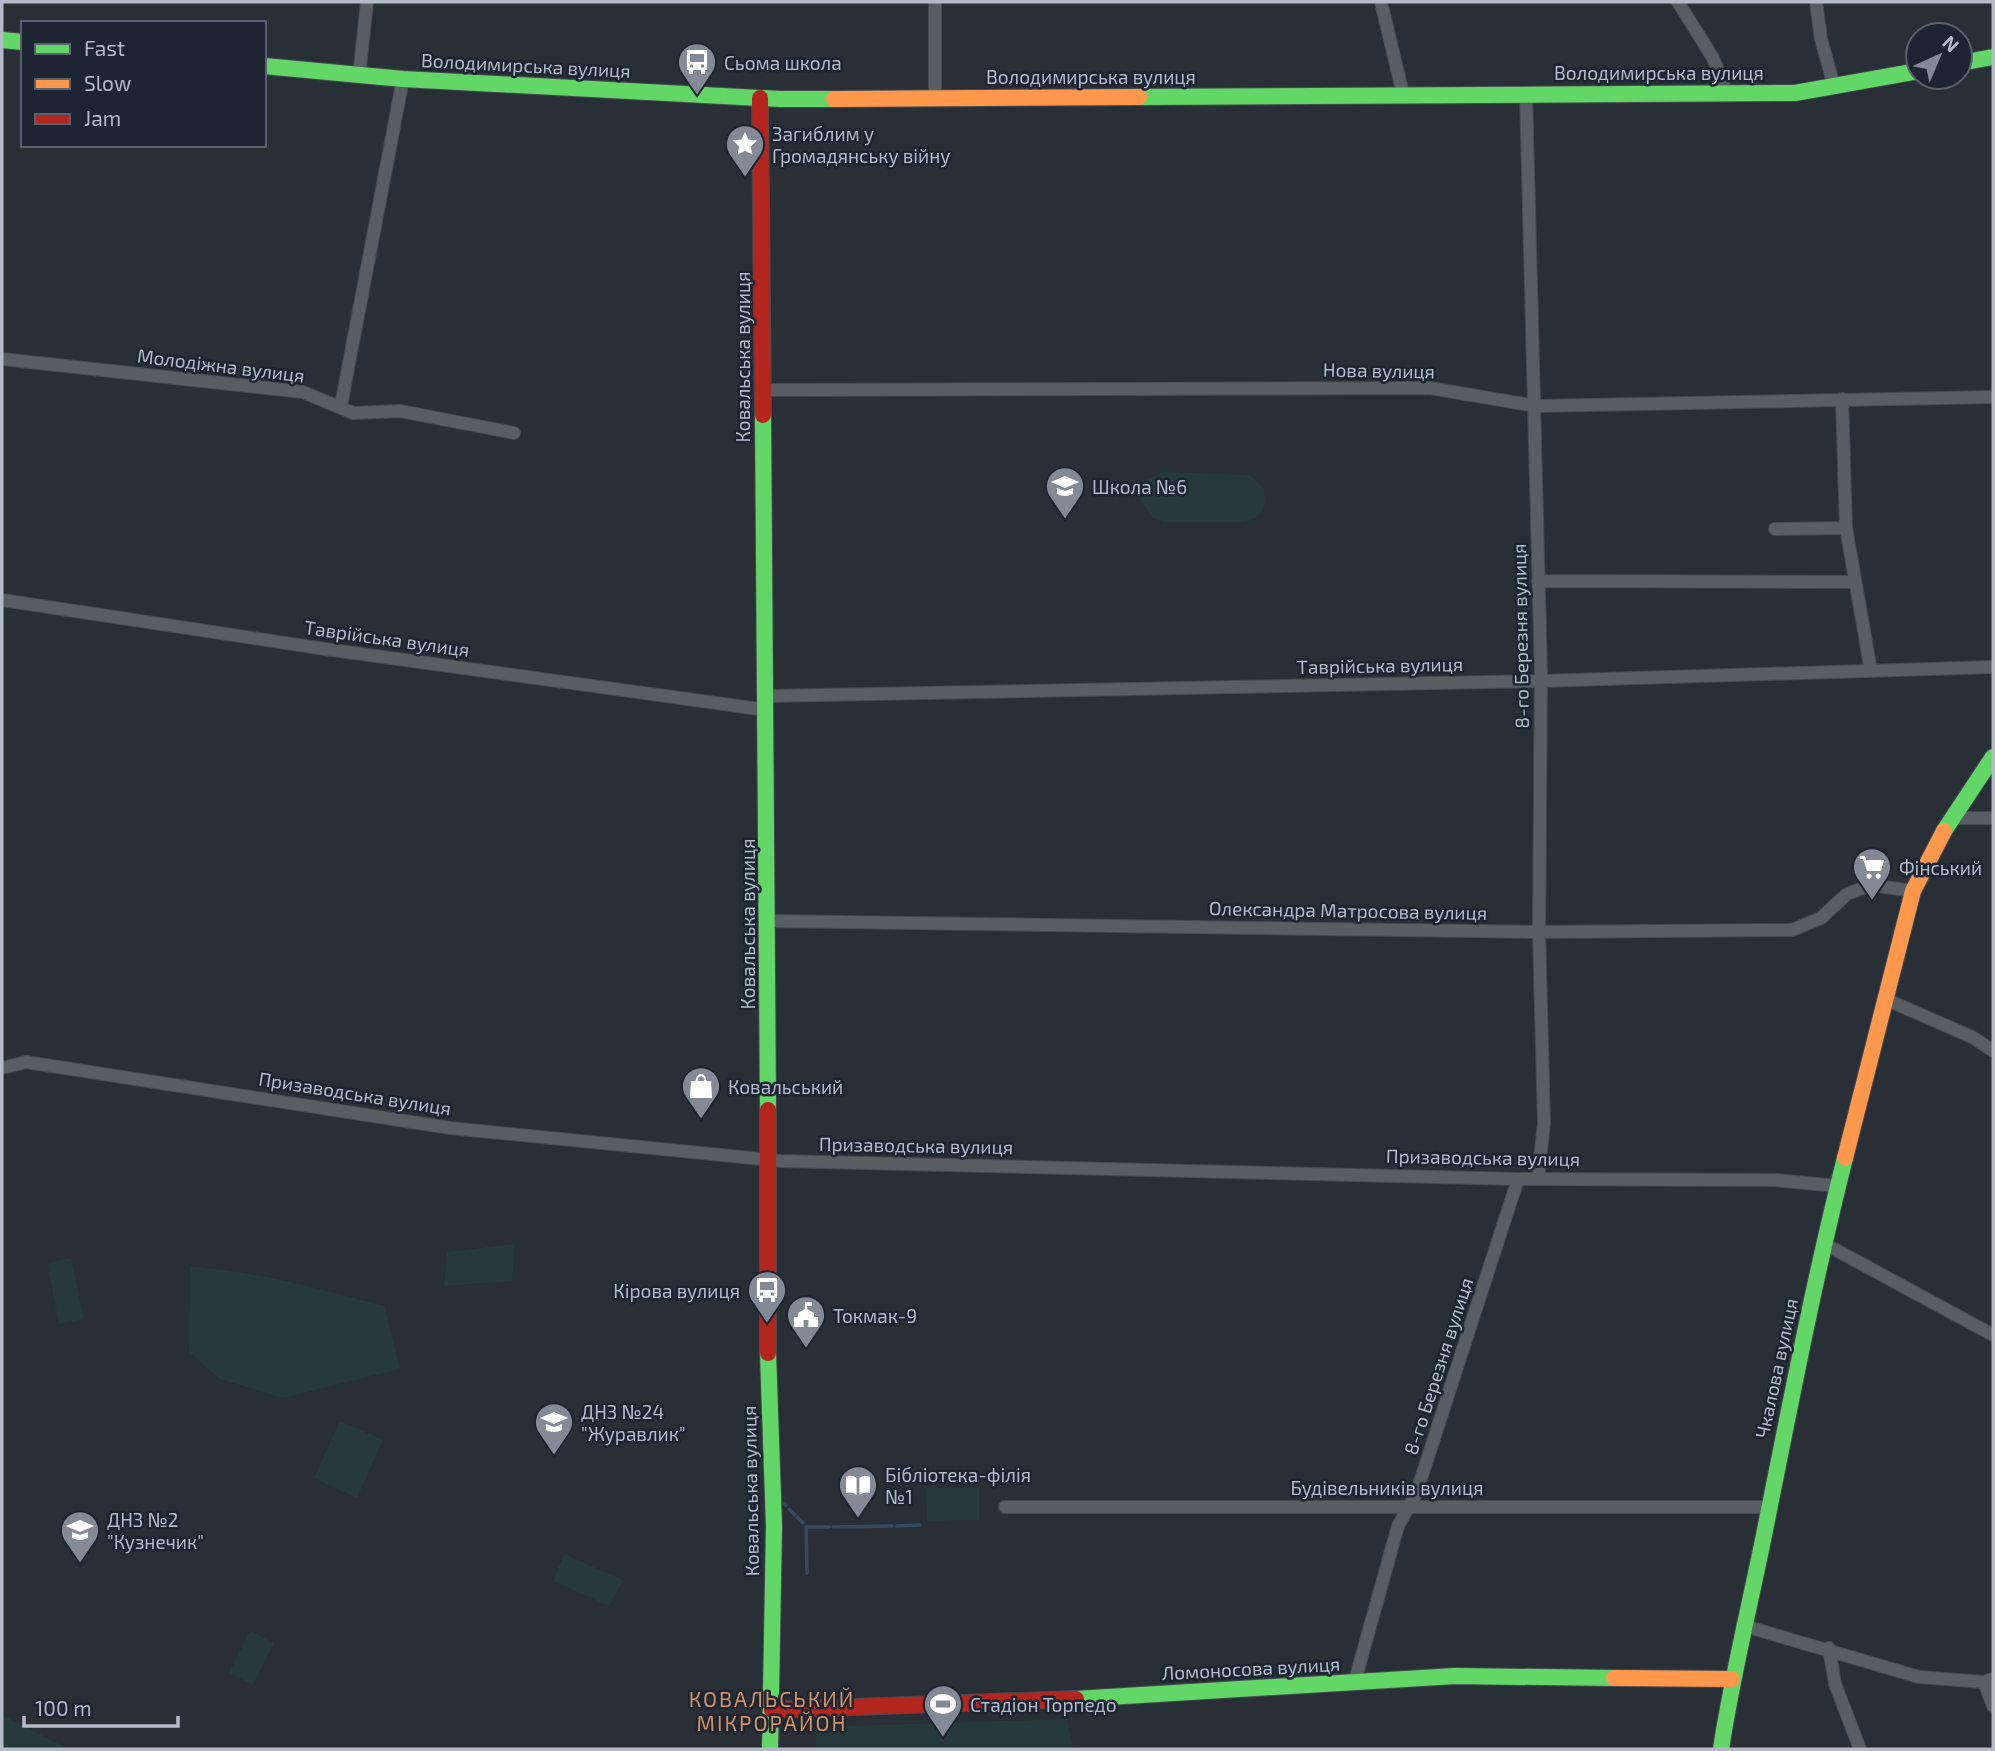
<svg xmlns="http://www.w3.org/2000/svg" width="1995" height="1751" font-family="'Exo 2',sans-serif">
  <style>
    .green { fill: #26393c }
    .lines { fill: none; stroke-linecap: round; stroke-linejoin: round }
    .stream { stroke: #36485f; stroke-width: 3.5 }
    .street-casing { stroke: #474b51; stroke-width: 14 }
    .fast-casing { stroke: #474b51; stroke-width: 18 }
    .slow-casing { stroke: #474b51; stroke-width: 18 }
    .jam-casing { stroke: #474b51; stroke-width: 18 }
    .street { stroke: #595d64; stroke-width: 12 }
    .fast { stroke: #63d668; stroke-width: 16 }
    .slow { stroke: #ff974d; stroke-width: 16 }
    .jam { stroke: #b3261e; stroke-width: 16 }
    .labels { text-anchor: middle; dominant-baseline: central; stroke-width: 5; stroke-linejoin: round; paint-order: stroke }
    .poi-label { font-size: 19px; fill: #b3bbc8; stroke: #1c2531; text-anchor: start }
    .street-label { font-size: 19px; fill: #b3bbc8; stroke: #1c2531 }
    .neighbourhood-label { font-size: 21px; letter-spacing: 2px; fill: #d39063; stroke: #1c2531 }
  </style>
  <rect width="100%" height="100%" fill="#292f36"/>
  <path class="green" d="M1162 472 1250 475 1264 489C1267 506 1262 517 1245 522H1163L1153 518 1141 501 1146 480Z
    M515 1244 512 1281 444 1286 447 1252Z
    M71 1258 84 1319 59 1324 47 1263Z
    M190 1267C257 1271 320 1289 384 1306L400 1369 283 1398 220 1379 189 1352Z
    M340 1421 383 1440 357 1498 314 1478Z
    M979 1487V1520L927 1521 926 1488Z
    M564 1554 623 1580 609 1606 553 1581Z
    M250 1631 274 1643 253 1685 229 1673Z
    M2 1715 69 1749H2Z
    M1067 1719 1073 1749H816V1727Z"/>
  <g class="lines">
    <path class="stream" d="M784 1503 786 1505
      M789 1509 803 1523
      M897 1526 920 1525
      M806 1527 807 1573
      M808 1527H829
      M833 1527 892 1526"/>
    <g class="street-casing">
      <path id="street" d="M935 2V98
        M1381 2 1403 94
        M1678 2 1713 58 1727 93
        M1816 2 1821 39 1834 86
        M359 76 367 2
        M1526 93 1541 674 1539 932 1544 1123 1538 1178
        M2 359 303 392 353 413 400 411 514 433
        M764 390 1430 388 1536 406 1993 397
        M1842 399 1846 528 1871 671
        M341 405 403 79
        M1775 529 1846 528
        M1538 581 1853 582
        M2 600 325 649 767 710
        M767 696 1541 681 1993 667
        M1951 818H1993
        M769 921 1539 932 1792 930 1821 918 1847 894 1871 885 1913 891
        M1885 999 1972 1037 1993 1051
        M2 1068 26 1062 450 1128 781 1161 1518 1179 1774 1180 1837 1186
        M1823 1243 1993 1335
        M1005 1507H1769
        M1745 1626 1919 1677 1984 1682 1993 1679
        M1829 1648 1835 1684 1860 1749
        M1984 1682 1993 1706
        M1354 1684 1398 1526 1416 1494 1518 1179"/>
    </g>
    <g class="fast-casing">
      <path id="fast" d="M2 40 23 42
        M1960 63 1993 57
        M264 66 403 79 780 99H834
        M1139 97 1795 93 1918 71
        M763 415 768 1110
        M1944 831 1993 757
        M768 1353 774 1526 770 1749
        M1076 1699 1455 1676 1614 1678
        M1721 1749C1733 1670 1753 1593 1768 1515 1792 1396 1815 1276 1845 1158"/>
    </g>
    <g class="slow-casing">
      <path id="slow" d="M834 99 1139 97
        M1845 1158 1913 891 1944 831
        M1614 1678 1732 1679"/>
    </g>
    <g class="jam-casing">
      <path id="jam" d="M760 98 763 415
        M768 1353V1110
        M772 1710 1076 1699"/>
    </g>
    <use href="#street" class="street"/>
    <use href="#fast" class="fast"/>
    <use href="#slow" class="slow"/>
    <use href="#jam" class="jam"/>
  </g>
  <defs>
    <g id="bus-pin" transform="scale(2.0125)"><path d="M0 17L-7.5 6A9.5 9.5 0 1 1 7.5 6Z" fill="#838a95" stroke="#1c2531"/><path d="M-5-6H5V4H4V6H2V4H-2V6H-4V4H-5ZM-3.5-4V0h7V-4ZM-3.5 1.2v1.5H-2V1.2ZM2 1.2v1.5H3.5V1.2Z" fill="#fff"/></g>
    <g id="sight-pin" transform="scale(2.0125)"><path d="M0 17L-7.5 6A9.5 9.5 0 1 1 7.5 6Z" fill="#838a95" stroke="#1c2531"/><path d="M0-6L1.8-2.2L6-1.7L2.9 1.2L3.7 5.4L0 3.3L-3.7 5.4L-2.9 1.2L-6-1.7L-1.8-2.2Z" fill="#fff"/></g>
    <g id="school-pin" transform="scale(2.0125)"><path d="M0 17L-7.5 6A9.5 9.5 0 1 1 7.5 6Z" fill="#838a95" stroke="#1c2531"/><path d="M0-5L7-2L0 1L-7-2ZM-4 1L0 2.5L4 1V4Q0 6-4 4Z" fill="#fff"/></g>
    <g id="supermarket-pin" transform="scale(2.0125)"><path d="M0 17L-7.5 6A9.5 9.5 0 1 1 7.5 6Z" fill="#838a95" stroke="#1c2531"/><path d="M-6-5.5h2.5l.6 2H6L4.5 2H-2.5L-4.4-4H-6ZM-1.5 3.2a1.3 1.3 0 1 0 .1 0ZM3 3.2a1.3 1.3 0 1 0 .1 0Z" fill="#fff"/></g>
    <g id="shop-pin" transform="scale(2.0125)"><path d="M0 17L-7.5 6A9.5 9.5 0 1 1 7.5 6Z" fill="#838a95" stroke="#1c2531"/><path d="M-5-2.5h2.3a2.7 3.5 0 0 1 5.4 0H5L5.5 6h-11ZM-1.5-2.5h3a1.5 2.3 0 0 0-3 0Z" fill="#fff"/></g>
    <g id="civic-pin" transform="scale(2.0125)"><path d="M0 17L-7.5 6A9.5 9.5 0 1 1 7.5 6Z" fill="#838a95" stroke="#1c2531"/><path d="M-.6-6.5H3V-4.5H.6V-3L4-1V1h2V6H-6V1h2V-1L-.6-3ZM-1.2 2.5V6h2.4V2.5Z" fill="#fff"/></g>
    <g id="library-pin" transform="scale(2.0125)"><path d="M0 17L-7.5 6A9.5 9.5 0 1 1 7.5 6Z" fill="#838a95" stroke="#1c2531"/><path d="M-6-4Q-3-5.5-.7-3.5V5Q-3 3-6 4ZM6-4Q3-5.5 .7-3.5V5Q3 3 6 4Z" fill="#fff"/></g>
    <g id="stadium-pin" transform="scale(2.0125)"><path d="M0 17L-7.5 6A9.5 9.5 0 1 1 7.5 6Z" fill="#838a95" stroke="#1c2531"/><path d="M0-5a6.5 5 0 1 0 0 10a6.5 5 0 1 0 0-10ZM-3.5-1.8h7v3.6h-7Z" fill="#fff"/></g>
  </defs>
  <g fill-rule="evenodd">
    <use href="#bus-pin" x="697" y="62"/>
    <use href="#sight-pin" x="745" y="144"/>
    <use href="#school-pin" x="1065" y="486"/>
    <use href="#supermarket-pin" x="1872" y="867"/>
    <use href="#shop-pin" x="701" y="1086"/>
    <use href="#bus-pin" x="767" y="1290"/>
    <use href="#civic-pin" x="806" y="1315"/>
    <use href="#school-pin" x="554" y="1422"/>
    <use href="#library-pin" x="858" y="1485"/>
    <use href="#school-pin" x="80" y="1530"/>
    <use href="#stadium-pin" x="943" y="1704"/>
  </g>
  <g class="labels">
    <g class="poi-label">
      <text x="724" y="62">Сьома школа</text>
      <text x="772" y="133">Загиблим у<tspan x="772" dy="22">Громадянську війну</tspan></text>
      <text x="1092" y="486">Школа №6</text>
      <text x="1899" y="867">Фінський</text>
      <text x="728" y="1086">Ковальський</text>
      <text x="740" y="1290" text-anchor="end">Кірова вулиця</text>
      <text x="833" y="1315">Токмак-9</text>
      <text x="581" y="1411">ДНЗ №24<tspan x="581" dy="22">"Журавлик"</tspan></text>
      <text x="885" y="1474">Бібліотека-філія<tspan x="885" dy="22">№1</tspan></text>
      <text x="107" y="1519">ДНЗ №2<tspan x="107" dy="22">"Кузнечик"</tspan></text>
      <text x="970" y="1704">Стадіон Торпедо</text>
    </g>
    <g class="street-label">
      <text transform="translate(526 65) rotate(3)">Володимирська вулиця</text>
      <text x="1659" y="72">Володимирська вулиця</text>
      <text x="1091" y="76">Володимирська вулиця</text>
      <text transform="translate(742 357) rotate(-90)">Ковальська вулиця</text>
      <text transform="translate(221 365) rotate(7)">Молодіжна вулиця</text>
      <text transform="translate(1379 370) rotate(1)">Нова вулиця</text>
      <text transform="translate(1520 636) rotate(-91)">8-го Березня вулиця</text>
      <text transform="translate(387 638) rotate(8)">Таврійська вулиця</text>
      <text transform="translate(1380 665) rotate(-1)">Таврійська вулиця</text>
      <text transform="translate(1348 910) rotate(1)">Олександра Матросова вулиця</text>
      <text transform="translate(747 924) rotate(-90)">Ковальська вулиця</text>
      <text transform="translate(355 1093) rotate(9)">Призаводська вулиця</text>
      <text transform="translate(916 1145) rotate(1)">Призаводська вулиця</text>
      <text transform="translate(1483 1157) rotate(1)">Призаводська вулиця</text>
      <text transform="translate(1438 1366) rotate(-72)">8-го Березня вулиця</text>
      <text transform="translate(1776 1368) rotate(-78)">Чкалова вулиця</text>
      <text x="1387" y="1487">Будівельників вулиця</text>
      <text transform="translate(750 1491) rotate(-91)">Ковальська вулиця</text>
      <text transform="translate(1251 1668) rotate(-3)">Ломоносова вулиця</text>
    </g>
    <g class="neighbourhood-label">
      <text x="772" y="1698">КОВАЛЬСЬКИЙ<tspan x="772" dy="24">МІКРОРАЙОН</tspan></text>
    </g>
  </g>
  <rect width="1995" height="1751" fill="none" stroke="#b3bbc8" stroke-width="7"/>
  <rect x="21" y="21" width="245" height="126" fill="#1c2531" stroke="#58616d" stroke-width="2"/>
  <rect x="35" y="44" width="35" height="10" fill="#63d668" stroke="#58616d" stroke-width="2"/>
  <text x="84" y="56" font-size="21" fill="#b3bbc8">Fast</text>
  <rect x="35" y="79" width="35" height="10" fill="#ff974d" stroke="#58616d" stroke-width="2"/>
  <text x="84" y="91" font-size="21" fill="#b3bbc8">Slow</text>
  <rect x="35" y="114" width="35" height="10" fill="#b3261e" stroke="#58616d" stroke-width="2"/>
  <text x="84" y="126" font-size="21" fill="#b3bbc8">Jam</text>
  <g transform="translate(1939 56) rotate(44)"><circle r="33" fill="#1c2531" stroke="#58616d" stroke-width="2"/>
  <path d="M0-5L12 26L0 18L-12 26Z" fill="#838a95"/>
  <text y="-10" font-size="19" font-weight="bold" text-anchor="middle" fill="#b3bbc8">N</text>
  </g>
  <path d="M24 1716v10h154v-10" fill="none" stroke="#b3bbc8" stroke-width="3.5"/>
  <text x="35" y="1716" font-size="21" fill="#b3bbc8" stroke="#1c2531" stroke-width="5" paint-order="stroke">100 m</text>
</svg>
